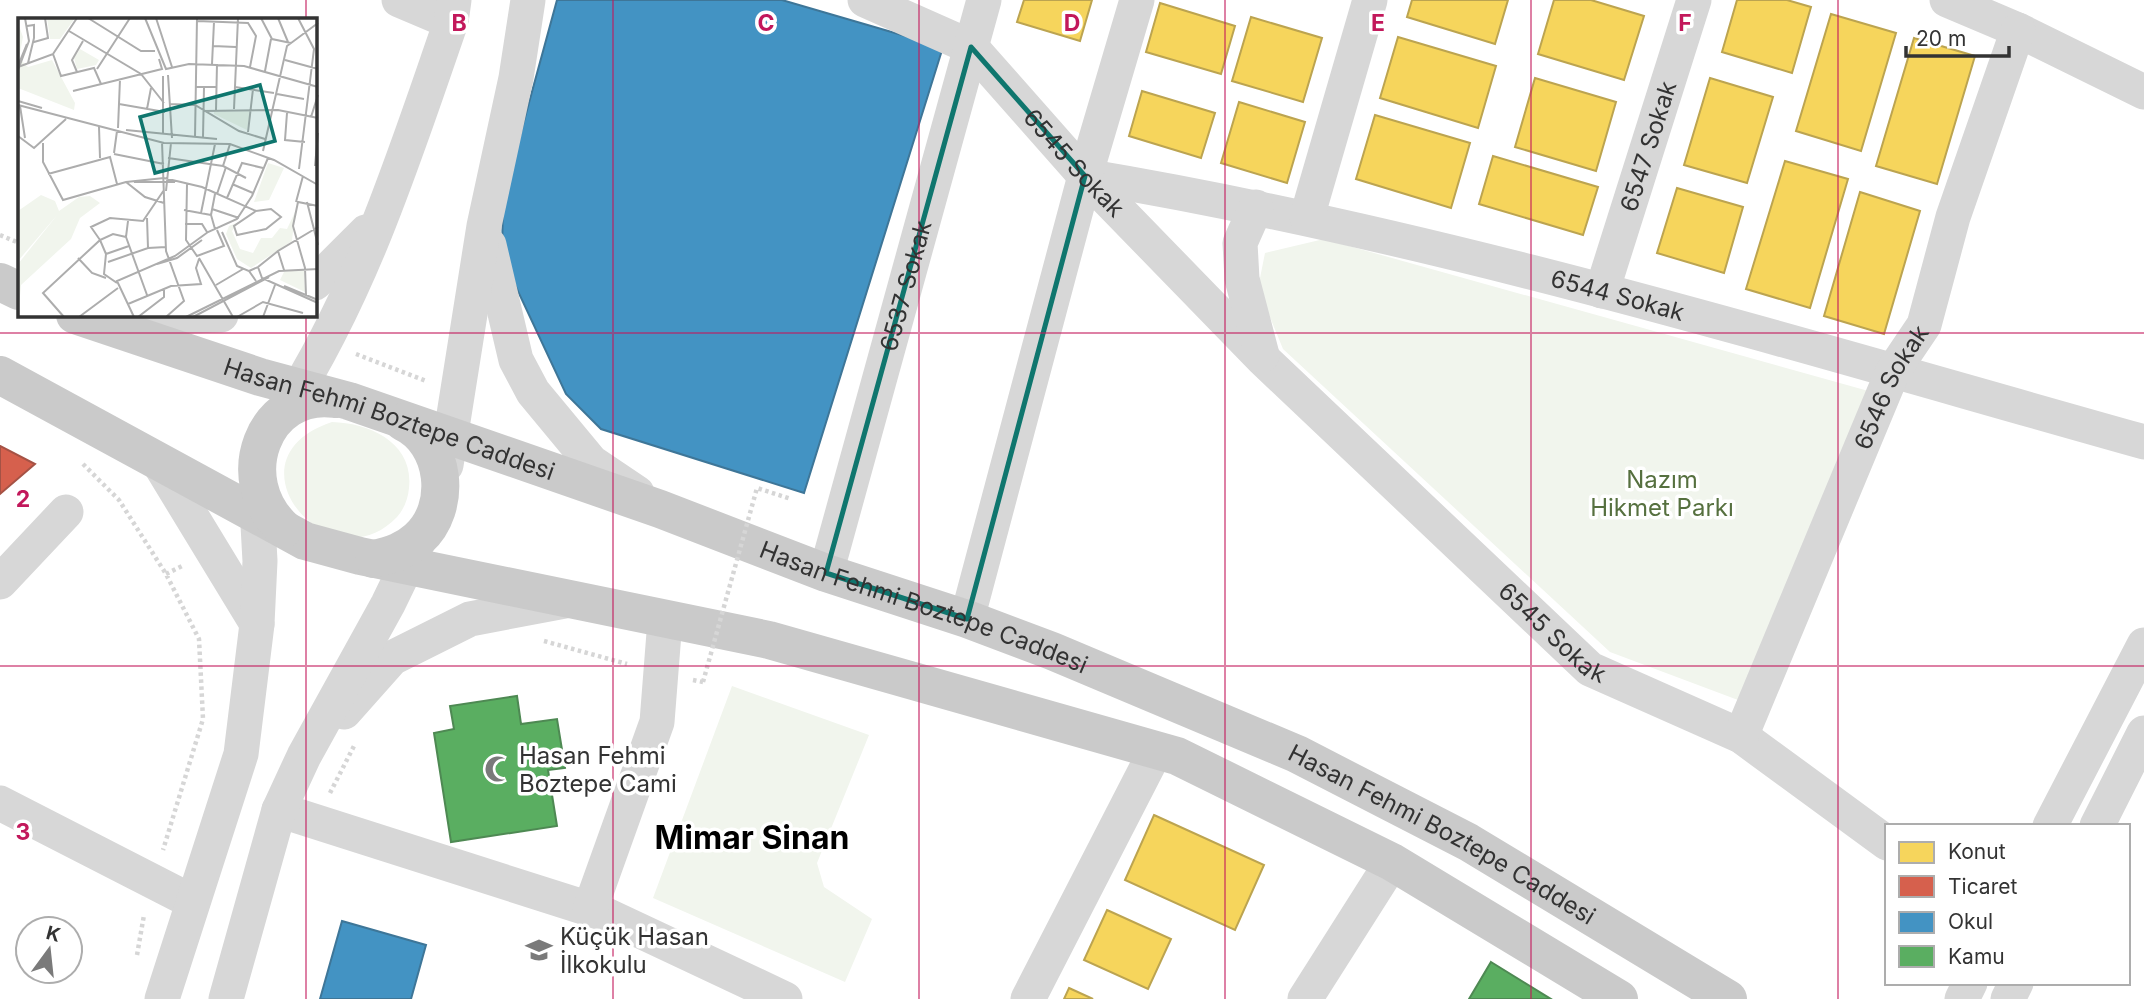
<svg xmlns="http://www.w3.org/2000/svg" width="2144" height="999" font-family="Inter,sans-serif">
  <style>
    .green { fill: #f1f5ed }
    .homes { fill: #f6d55c; stroke: #bca450; stroke-width: 2 }
    .shops { fill: #d6604d; stroke: #a55245; stroke-width: 2 }
    .schools { fill: #4393c3; stroke: #3e7698; stroke-width: 2 }
    .public { fill: #5aae61; stroke: #4e8953; stroke-width: 2 }
    .lines { fill: none; stroke-linecap: round; stroke-linejoin: round }
    .path { stroke: #d6d6d6; stroke-width: 4.5; stroke-dasharray: 3.5 3.5; stroke-linecap: butt }
    .minor { stroke: #d7d7d7; stroke-width: 35 }
    .major { stroke: #cacaca; stroke-width: 38 }
    .path-bridge { stroke: #d6d6d6; stroke-width: 4.5; stroke-dasharray: 3.5 3.5; stroke-linecap: butt }
    .marked { fill: none; stroke: #0f766e; stroke-width: 5; stroke-linejoin: round }
    .grid { fill: none; stroke: #c2185b; stroke-width: 2; stroke-opacity: 0.55 }
    .labels { text-anchor: middle; dominant-baseline: central; stroke-width: 7; stroke-linejoin: round; paint-order: stroke }
    .street-label { font-size: 24px; fill: #333; stroke: #fff }
    .park-label { font-size: 24px; fill: #56703f; stroke: #fff }
    .poi-label { font-size: 24px; fill: #333; stroke: #fff; text-anchor: start }
    .district-label { font-size: 32px; font-weight: bold; fill: #000; stroke: #fff }
    .inset-road { fill: none; stroke: #adadad; stroke-width: 2 }
    .view { fill: #0f766e; fill-opacity: 0.15; stroke: #0f766e; stroke-width: 3.5 }
    .inset-edge { fill: none; stroke: #333; stroke-width: 3.5 }
    .grid-label { font-size: 23px; text-anchor: middle; font-weight: bold; fill: #c2185b; stroke: #fff; stroke-width: 7; stroke-linejoin: round; paint-order: stroke }
  </style>
  <rect width="100%" height="100%" fill="#fff"/>
  <path class="green" d="M1324 239 1872 392 1738 700 1610 652 1283 349 1258 288 1265 253Z
    M332 422C370 423 414 443 409 488 408 499 404 509 397 517 331 587 220 459 332 422Z
    M732 686 869 735 817 863 824 887 872 919 845 982 653 898Z"/>
  <path class="homes" d="M1024 0H1092L1080 41 1017 22Z
    M1412 0H1508L1495 44 1407 17Z
    M1554 0H1591L1644 16 1624 80 1538 54Z
    M1737 0H1787L1811 7 1792 73 1722 52Z
    M1160 3 1235 26 1221 74 1146 52Z
    M1831 14 1896 33 1861 151 1796 131Z
    M1251 17 1322 38 1303 102 1232 81Z
    M1398 37 1496 66 1478 128 1380 98Z
    M1914 38 1975 56 1937 184 1876 166Z
    M1535 78 1616 102 1596 171 1515 147Z
    M1710 78 1773 97 1747 183 1684 165Z
    M1142 91 1215 113 1201 158 1129 136Z
    M1239 102 1305 122 1287 183 1221 163Z
    M1375 115 1470 143 1451 208 1356 179Z
    M1493 156 1598 187 1583 235 1479 204Z
    M1785 161 1848 179 1810 308 1746 289Z
    M1677 188 1743 207 1724 273 1657 253Z
    M1860 192 1920 211 1884 334 1824 316Z
    M1154 815 1264 865 1235 930 1125 880Z
    M1107 910 1171 939 1148 989 1084 960Z
    M1069 988 1093 999H1064Z"/>
  <path class="shops" d="M0 446 35 464 0 494Z"/>
  <path class="schools" d="M557 0H782L943 47 804 493 601 429 566 394 502 257 503 198Z
    M342 921 426 945 411 999H320Z"/>
  <path class="public" d="M517 696 521 724 557 719 565 768 548 770 557 826 451 842 434 733 454 729 450 706Z
    M1491 962 1551 999H1469Z"/>
  <g class="lines">
    <path class="path" d="M0 235 19 243
      M356 354 426 381
      M83 464 119 500 166 574 199 639 203 719 163 850
      M166 574 182 566
      M544 641 627 664
      M693 680 703 682
      M330 793 355 744
      M137 955 144 915"/>
    <g class="minor">
      <path d="M399 0 451 22"/>
      <path id="s1" d="M865 0 971 47 1085 176 1263 359 1590 669 1741 736 1887 843"/>
      <path d="M1947 0 2018 30 2144 92"/>
      <path id="s2" d="M1085 176C1444 236 1794 344 2144 442"/>
      <path d="M1256 207 1240 243 1242 279 1262 355"/>
      <path d="M1307 217 1370 0"/>
      <path d="M489 245 516 360 533 392 591 462 637 493"/>
      <path d="M315 283 366 232"/>
      <path id="s3" d="M1602 291 1694 0"/>
      <path d="M99 319 221 315"/>
      <path d="M286 409C363 288 404 157 451 22L454 0"/>
      <path d="M159 463 257 624"/>
      <path d="M446 465 484 226 516 78 528 0"/>
      <path id="s4" d="M826 573 984 0"/>
      <path d="M0 582 66 512"/>
      <path d="M967 619 1085 176 1137 0"/>
      <path d="M344 712 392 658 470 619 570 600"/>
      <path id="s5" d="M1741 736 1893 371 1924 325 1953 217 2018 30"/>
      <path d="M0 803 191 901"/>
      <path d="M279 810 602 913 785 999"/>
      <path d="M2050 826 2144 645"/>
      <path d="M2097 826 2144 733"/>
      <path d="M590 909 657 722 665 620"/>
      <path d="M162 999 241 754 257 624 260 561 256 489"/>
      <path d="M226 999 279 810 304 756 388 604 419 540"/>
      <path d="M1028 999 1156 750"/>
      <path d="M1305 999 1392 862"/>
      <path d="M1962 999 1970 983"/>
      <path d="M2008 999 2016 983"/>
    </g>
    <g class="major">
      <path d="M0 282 19 291"/>
      <path id="s6" d="M75 315 260 377 349 401 660 509 826 573 967 619 1052 651 1297 754 1468 842 1728 999"/>
      <path d="M0 375 305 541 360 556 769 640 1177 756 1392 862 1619 999"/>
      <path d="M284 529C230 480 263 389 335 399"/>
      <path d="M374 559C391 555 405 551 418 539 453 508 446 442 403 422"/>
    </g>
    <path class="path-bridge" d="M703 682 757 488 791 499"/>
  </g>
  <path class="marked" d="M971 47 1085 176 967 619 826 573Z"/>
  <path class="grid" d="M306 0V19M613 0V999M919 0V999M1225 0V999M1531 0V999M1838 0V999M306 315V999M0 333H2144M0 666H2144"/>
  <defs>
    <g id="mosque-bare" transform="scale(2.1)"><path d="M3.5-4.9A6 6 0 1 0 3.5 4.9A5 5 0 1 1 3.5-4.9Z" fill="#7a7a7a" stroke="#fff" stroke-width="2.5" paint-order="stroke"/></g>
    <g id="school-bare" transform="scale(2.1)"><path d="M0-5L7-2L0 1L-7-2ZM-4 1L0 2.5L4 1V4Q0 6-4 4Z" fill="#7a7a7a" stroke="#fff" stroke-width="2.5" paint-order="stroke"/></g>
  </defs>
  <g fill-rule="evenodd">
    <use href="#mosque-bare" x="498" y="769"/>
    <use href="#school-bare" x="539" y="950"/>
  </g>
  <g class="labels">
    <g class="street-label">
      <text stroke="none"><textPath href="#s3" startOffset="152">6547 Sokak</textPath></text>
      <text stroke="none"><textPath href="#s1" startOffset="271">6545 Sokak</textPath></text>
      <text stroke="none"><textPath href="#s4" startOffset="298">6537 Sokak</textPath></text>
      <text stroke="none"><textPath href="#s2" startOffset="546">6544 Sokak</textPath></text>
      <text stroke="none"><textPath href="#s5" startOffset="380">6546 Sokak</textPath></text>
      <text stroke="none"><textPath href="#s6" startOffset="331">Hasan Fehmi Boztepe Caddesi</textPath></text>
      <text stroke="none"><textPath href="#s6" startOffset="898">Hasan Fehmi Boztepe Caddesi</textPath></text>
      <text stroke="none"><textPath href="#s1" startOffset="942">6545 Sokak</textPath></text>
      <text stroke="none"><textPath href="#s6" startOffset="1465">Hasan Fehmi Boztepe Caddesi</textPath></text>
    </g>
    <g class="park-label">
      <text x="1662" y="479">Nazım<tspan x="1662" dy="28">Hikmet Parkı</tspan></text>
    </g>
    <g class="poi-label">
      <text x="519" y="755">Hasan Fehmi<tspan x="519" dy="28">Boztepe Cami</tspan></text>
      <text x="560" y="936">Küçük Hasan<tspan x="560" dy="28">İlkokulu</tspan></text>
    </g>
    <g class="district-label">
      <text x="752" y="837">Mimar Sinan</text>
    </g>
  </g>
  <g transform="translate(18 18)">
    <rect width="299" height="299" fill="#fff"/>
    <path d="M29 0H57L42 21H32ZM0 5 5 19 1 40 10 49 34 42 57 85 56 92 0 70ZM62 31 81 42 78 47 59 51 56 40ZM232 93 229 112 196 96V94ZM250 145 266 150 251 182 236 184ZM23 177 37 183 41 193 61 179 72 178 82 185 62 200 53 221 3 267 0 299V246L40 196 0 243V193ZM277 194 274 223 233 250 219 241 208 216 211 208 221 204 214 213 222 231 235 235 243 220H254L262 210 269 211ZM286 251 287 274 262 262 266 254Z" fill="#f1f5ed"/>
    <path class="inset-road" d="M70 0 123 33H137M127 0 148 51 171 46 226 48 300 69M138 0 154 49M243 0 254 21 273 25M260 0 270 24M280 0 296 31 281 151M179 3 230 5 238 18 232 49M9 8 16 7V20L10 45M51 13 123 56 146 85M16 24 30 20 27 0M195 28 218 29M35 36 59 0M267 42 300 51M194 46 196 4M0 48 9 26M0 49 35 36 43 58 76 50 83 66M79 51 112 0M0 52 11 23 7 0M247 53 253 21M59 54 54 42 65 23M150 57 154 120M177 69H199M217 69 256 75M55 73 144 51 141 41M259 76 286 81M0 83 24 90M101 86 147 94M151 86 177 87 221 113 247 121M0 87 146 125 212 126 256 142 300 167M2 88 7 120M129 91 133 70M216 91 220 0M198 92 199 46M185 93 260 92 300 100M269 95 267 122 287 124M293 99 300 77M81 109 82 140M100 110 102 61M108 112 199 121M230 114 235 71M145 115V58M0 118 16 130 48 101M177 119 179 0M185 119 186 69M144 124 148 233 166 283 148 299M25 125V144L45 182 108 164 146 160 184 169 238 193 253 191 263 199 248 211 219 217 216 208 238 193M212 126 205 148 228 160M245 133 269 28 300 5M96 135 99 113M96 136 146 146M150 140 205 148M297 148 300 115M30 156 92 139 99 166M108 164 127 179 146 185M116 164H157M169 166 168 222 179 238 206 228 199 212M214 166 235 175M148 173 153 125M199 176 208 149M234 178 250 140M209 180 224 145 245 150M278 184 285 158M289 184 300 227M194 191 221 200M166 192 193 197M183 195 197 126M129 200 130 230M110 203 108 219 129 277M167 206H184L189 214M197 211 193 197 197 176M204 214 219 248 231 253 238 263M88 236 111 228M60 240 74 255 88 260M181 240 215 299M90 244 130 230 148 229M139 246 159 240 184 222M240 249 260 233M266 252 260 233 300 209M231 253 240 249 244 260 300 285M99 265 86 256 88 236 82 222 95 216 108 219M198 267 225 251M266 268 300 282M288 277 287 250 275 208 280 184 300 188M110 286 153 268 183 266 178 250 181 241M46 299 25 275 82 222 73 209 92 200 125 203 146 172M61 299 100 270M116 299 99 263 157 238 190 214 219 201 234 178M120 299 146 279V271M168 299 261 253 300 251M175 299 251 259M219 299 245 284 285 295M245 299 257 267"/>
    <path class="view" d="M242 67 257 123 137 155 122 99Z"/>
    <rect width="299" height="299" class="inset-edge"/>
  </g>
  <g class="grid-label">
    <text x="459" y="31">B</text>
    <text x="766" y="31">C</text>
    <text x="1072" y="31">D</text>
    <text x="1378" y="31">E</text>
    <text x="1685" y="31">F</text>
    <text x="23" y="507">2</text>
    <text x="23" y="840">3</text>
  </g>
  <rect x="1885" y="824" width="245" height="161" fill="#ffffff" stroke="#adadad" stroke-width="2"/>
  <rect x="1899" y="842" width="35" height="21" fill="#f6d55c" stroke="#adadad" stroke-width="2"/>
  <text x="1948" y="859" font-size="21" fill="#333333">Konut</text>
  <rect x="1899" y="876" width="35" height="21" fill="#d6604d" stroke="#adadad" stroke-width="2"/>
  <text x="1948" y="894" font-size="21" fill="#333333">Ticaret</text>
  <rect x="1899" y="912" width="35" height="21" fill="#4393c3" stroke="#adadad" stroke-width="2"/>
  <text x="1948" y="929" font-size="21" fill="#333333">Okul</text>
  <rect x="1899" y="946" width="35" height="21" fill="#5aae61" stroke="#adadad" stroke-width="2"/>
  <text x="1948" y="964" font-size="21" fill="#333333">Kamu</text>
  <g transform="translate(49 950) rotate(15)"><circle r="33" fill="#ffffff" stroke="#adadad" stroke-width="2"/>
  <path d="M0-5L12 26L0 18L-12 26Z" fill="#7a7a7a"/>
  <text y="-10" font-size="19" font-weight="bold" text-anchor="middle" fill="#333333">K</text>
  </g>
  <path d="M1906 46v10h103v-10" fill="none" stroke="#333333" stroke-width="3.5"/>
  <text x="1916" y="46" font-size="21" fill="#333333" stroke="#ffffff" stroke-width="5" paint-order="stroke">20 m</text>
</svg>
